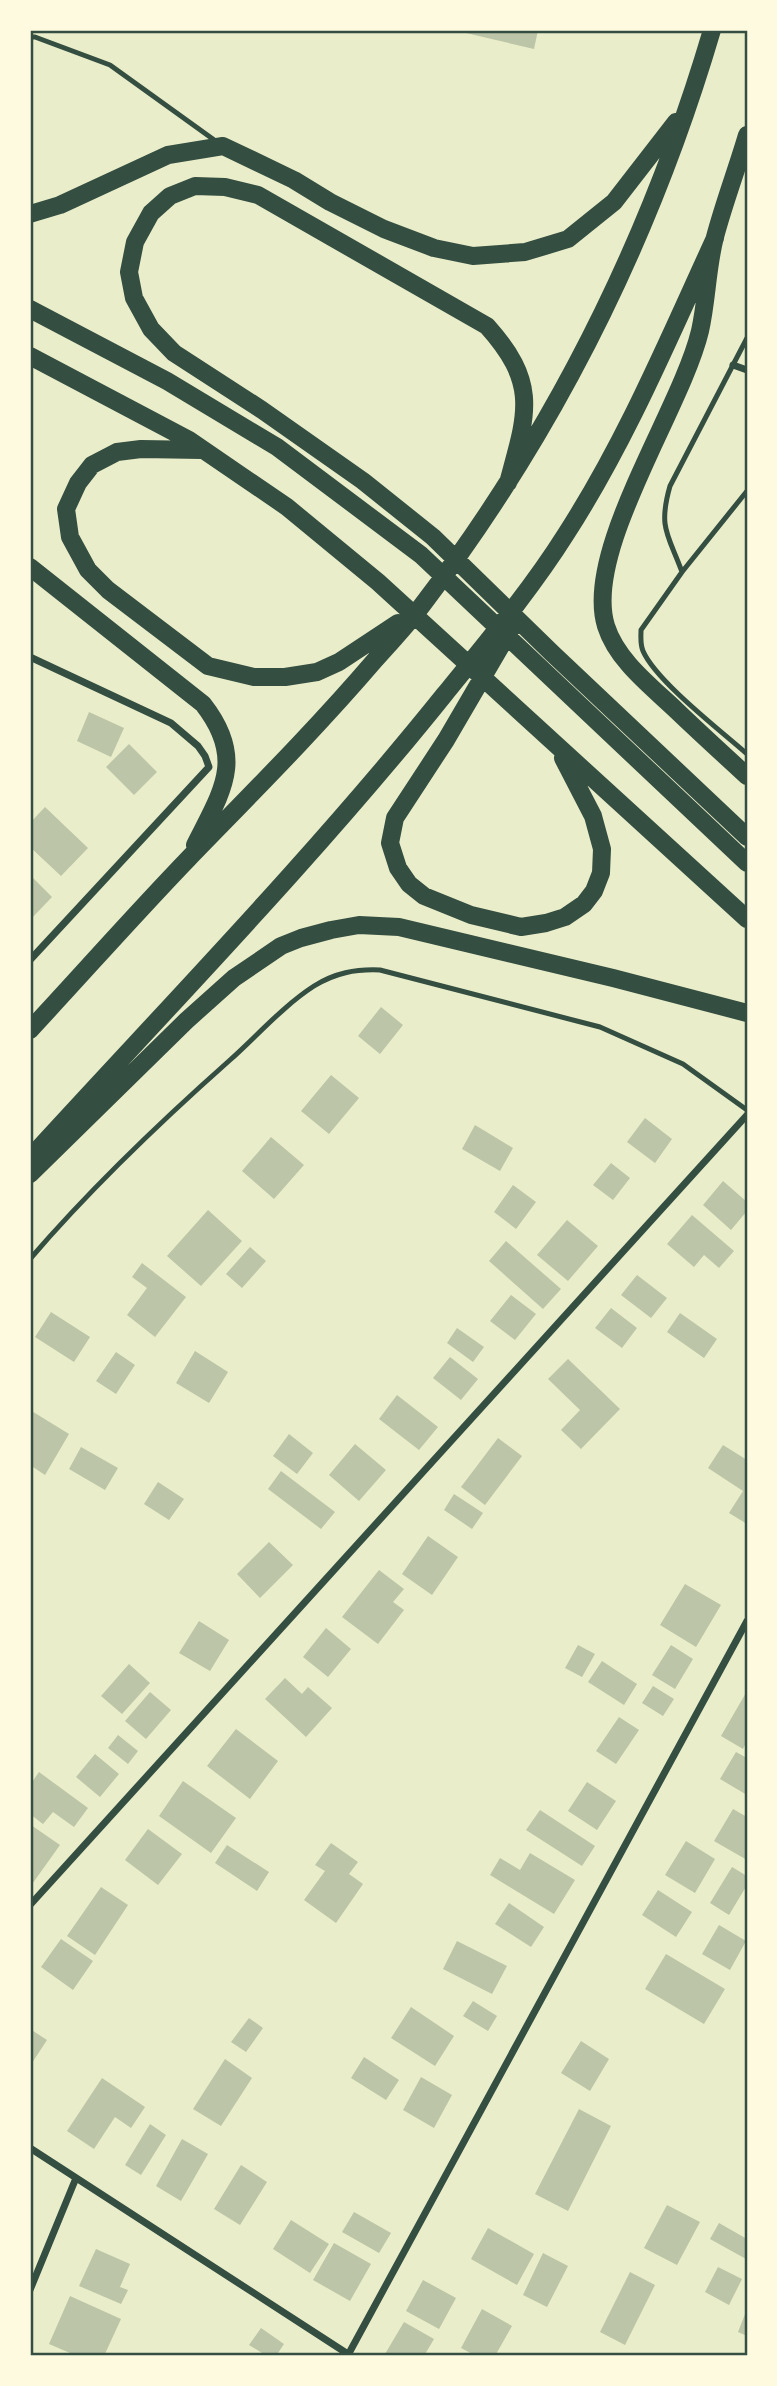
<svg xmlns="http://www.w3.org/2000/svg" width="777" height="2386" font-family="Inter,sans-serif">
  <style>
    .building { fill: #bcc5a7 }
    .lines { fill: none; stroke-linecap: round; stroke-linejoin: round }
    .service { stroke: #344e41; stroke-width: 5 }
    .minor { stroke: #344e41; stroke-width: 7 }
    .primary { stroke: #344e41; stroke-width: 18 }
    .neatline { fill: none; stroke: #344e41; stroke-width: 2.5 }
  </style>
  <rect width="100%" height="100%" fill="#e9edc9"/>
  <path class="building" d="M453 30H538L534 49Z
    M89 712 124 728 111 757 77 741Z
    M129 744 157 772 134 795 106 767Z
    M45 807 88 848 61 876 30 847V823Z
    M30 875 52 897 30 920Z
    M381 1007 403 1025 380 1054 358 1036Z
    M331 1075 359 1098 329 1134 301 1111Z
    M645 1118 672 1139 655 1163 627 1142Z
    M475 1125 513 1148 500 1171 462 1149Z
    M271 1137 304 1165 274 1199 242 1171Z
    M611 1163 630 1178 613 1200 593 1185Z
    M723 1181 747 1202V1211L731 1230 703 1205Z
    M513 1185 536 1202 516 1229 494 1212Z
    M208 1210 242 1241 201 1286 167 1256Z
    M692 1215 734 1251 719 1268 704 1255 694 1267 667 1244Z
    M567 1220 598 1246 568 1281 537 1255Z
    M506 1241 561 1289 543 1309 489 1261Z
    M250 1247 266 1261 242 1288 226 1274Z
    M142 1263 186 1297 155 1337 127 1315 147 1288 132 1277Z
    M637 1275 667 1298 651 1318 621 1295Z
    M511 1295 536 1314 515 1340 490 1321Z
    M611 1308 637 1328 622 1348 595 1328Z
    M51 1312 90 1337 74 1362 35 1337Z
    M680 1313 717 1339 704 1358 667 1332Z
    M457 1328 484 1347 473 1362 447 1343Z
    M195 1351 228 1372 209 1403 176 1383Z
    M116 1352 135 1365 116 1394 96 1381Z
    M450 1357 478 1379 461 1400 433 1378Z
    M568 1359 620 1409 581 1449 561 1430 580 1410 548 1379Z
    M397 1395 438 1427 419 1450 379 1419Z
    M30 1410 69 1434 45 1475 30 1465Z
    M289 1434 313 1453 297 1474 273 1456Z
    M498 1438 522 1456 485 1505 461 1487Z
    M355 1444 386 1470 359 1501 329 1475Z
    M723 1445 747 1460V1524L729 1513 743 1491 708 1468Z
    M81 1447 118 1468 105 1490 69 1469Z
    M281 1471 335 1512 321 1529 268 1489Z
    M158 1482 184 1499 169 1520 144 1504Z
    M454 1494 483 1513 472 1529 444 1510Z
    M428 1536 458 1557 432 1595 402 1574Z
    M269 1542 293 1565 260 1598 237 1574Z
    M379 1570 404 1589 393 1602 404 1610 378 1644 342 1617Z
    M685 1584 721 1605 696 1647 660 1625Z
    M199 1621 229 1640 210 1671 179 1653Z
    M326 1628 351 1649 328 1677 303 1657Z
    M578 1645 595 1654 582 1677 565 1668Z
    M671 1645 693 1659 675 1689 652 1675Z
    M602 1661 637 1684 624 1705 588 1682Z
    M129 1664 150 1683 122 1714 101 1696Z
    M285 1678 302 1694 308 1687 332 1708 306 1737 265 1699Z
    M653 1686 674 1699 663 1716 642 1703Z
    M747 1691V1741L743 1749 721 1736Z
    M150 1692 171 1710 146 1739 125 1721Z
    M619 1717 639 1730 616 1764 596 1751Z
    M236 1729 278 1761 250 1799 207 1766Z
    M118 1735 138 1751 128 1764 108 1748Z
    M736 1752 747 1758V1795L720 1779Z
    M95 1754 119 1774 100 1797 76 1777Z
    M39 1772 88 1808 74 1827 53 1812 43 1824 30 1814V1785Z
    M183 1781 236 1818 211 1853 159 1816Z
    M587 1782 616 1801 597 1830 568 1811Z
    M733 1809 747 1817V1860L714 1841Z
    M540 1810 595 1846 582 1866 526 1830Z
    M31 1825 60 1845 30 1887V1827Z
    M148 1829 182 1854 158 1885 125 1860Z
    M686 1841 715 1859 695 1893 665 1875Z
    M331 1843 358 1862 349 1874 363 1884 336 1923 304 1900 325 1871 315 1865Z
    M227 1845 269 1872 257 1891 215 1863Z
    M530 1853 575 1880 554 1914 490 1875 500 1858 520 1870Z
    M732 1867 747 1876V1885L729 1915 710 1903Z
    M101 1887 128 1905 95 1955 67 1936Z
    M658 1890 692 1912 676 1937 642 1915Z
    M509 1903 544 1927 531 1947 495 1924Z
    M719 1925 746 1941 730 1970 702 1954Z
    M61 1939 93 1961 73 1990 41 1967Z
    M457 1941 507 1966 492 1994 443 1969Z
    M666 1954 725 1989 704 2024 645 1989Z
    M473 2001 497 2016 488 2031 463 2016Z
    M411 2007 454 2036 435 2066 391 2038Z
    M249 2018 263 2028 246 2052 231 2042Z
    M30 2029 47 2040 30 2066Z
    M581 2041 609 2059 590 2091 561 2073Z
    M364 2057 399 2080 386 2100 351 2078Z
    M225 2059 252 2078 221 2126 193 2109Z
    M421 2077 452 2095 434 2128 403 2110Z
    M102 2078 145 2107 131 2128 115 2117 94 2149 67 2131Z
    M579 2109 611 2126 568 2211 535 2194Z
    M150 2124 166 2135 141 2175 125 2165Z
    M182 2139 208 2154 181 2201 156 2186Z
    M241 2165 267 2182 240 2225 214 2209Z
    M667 2205 700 2222 677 2265 644 2248Z
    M354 2212 391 2233 379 2253 342 2232Z
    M291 2220 329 2244 310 2273 273 2249Z
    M719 2223 747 2239 746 2259 710 2239Z
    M488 2228 534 2254 517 2285 471 2259Z
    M334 2243 371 2264 350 2301 313 2280Z
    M96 2249 130 2264 120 2287 128 2290 121 2304 79 2286Z
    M543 2253 568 2266 547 2307 523 2295Z
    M718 2267 742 2279 729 2305 705 2292Z
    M630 2272 655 2285 625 2345 600 2332Z
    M423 2280 456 2298 439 2329 406 2311Z
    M70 2296 121 2319 104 2356H77L49 2344Z
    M482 2309 512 2326 495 2356H476L461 2348Z
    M747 2309V2336L738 2332Z
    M404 2322 434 2339 424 2356H390L385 2354Z
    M261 2328 284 2344 276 2356H267L249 2345Z"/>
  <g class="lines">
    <path class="service" d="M30 37H35L110 65 217 142
      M747 491 682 572 641 630C641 638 640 644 643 651 656 681 721 731 747 754
      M682 572C668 534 658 528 670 486L747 338
      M30 1259C91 1188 159 1123 230 1060 257 1036 283 1006 314 986 335 973 355 969 380 970L600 1027 683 1064 747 1110"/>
    <path class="minor" d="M733 365 747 370
      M30 657 171 723 198 746 205 756 209 767 30 960
      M30 1905 747 1115
      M30 2148 351 2356
      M30 2290 76 2178
      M348 2355 747 1621"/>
    <path class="primary" d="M747 135C737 169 724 203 715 237 707 268 707 300 700 331 681 410 583 551 606 626 617 661 652 687 677 711 700 733 724 755 747 776
      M30 214 60 205 168 155 223 146 294 180 330 202 384 229 434 248 473 256 525 252 568 239 614 202 676 122
      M30 309 167 381 277 447 421 555 747 863
      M30 356 189 440 287 507 378 582 747 919
      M202 450 141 449 117 452 92 465 78 483 66 509 70 537 88 570 108 590 208 666 254 677H285L317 672 339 662 398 623
      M508 483C527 413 539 384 487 326L258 195 225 187 195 186 170 196 151 213 135 242 129 272 134 298 151 329 174 353 262 410 363 481 433 537 552 653 747 837
      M30 567 203 704C246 759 222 791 195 845
      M512 627 446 740 395 818 390 843 398 868 409 884 424 896 471 915 521 927 546 923 565 917 584 904 594 891 601 873 602 849 593 816 563 758
      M30 1030C83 973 135 914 189 858 252 793 316 729 375 660 391 642 408 624 423 604 554 432 651 237 712 30
      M30 1158C169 1006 314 857 444 695 486 643 530 591 566 534 626 441 669 338 715 238
      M30 1174 186 1021 234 978 281 946 301 938 331 930 359 925 399 927 613 978 747 1013"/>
  </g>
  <rect width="777" height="2386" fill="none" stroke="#fefae0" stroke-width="63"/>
  <rect x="32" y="32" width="714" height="2322" class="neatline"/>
</svg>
